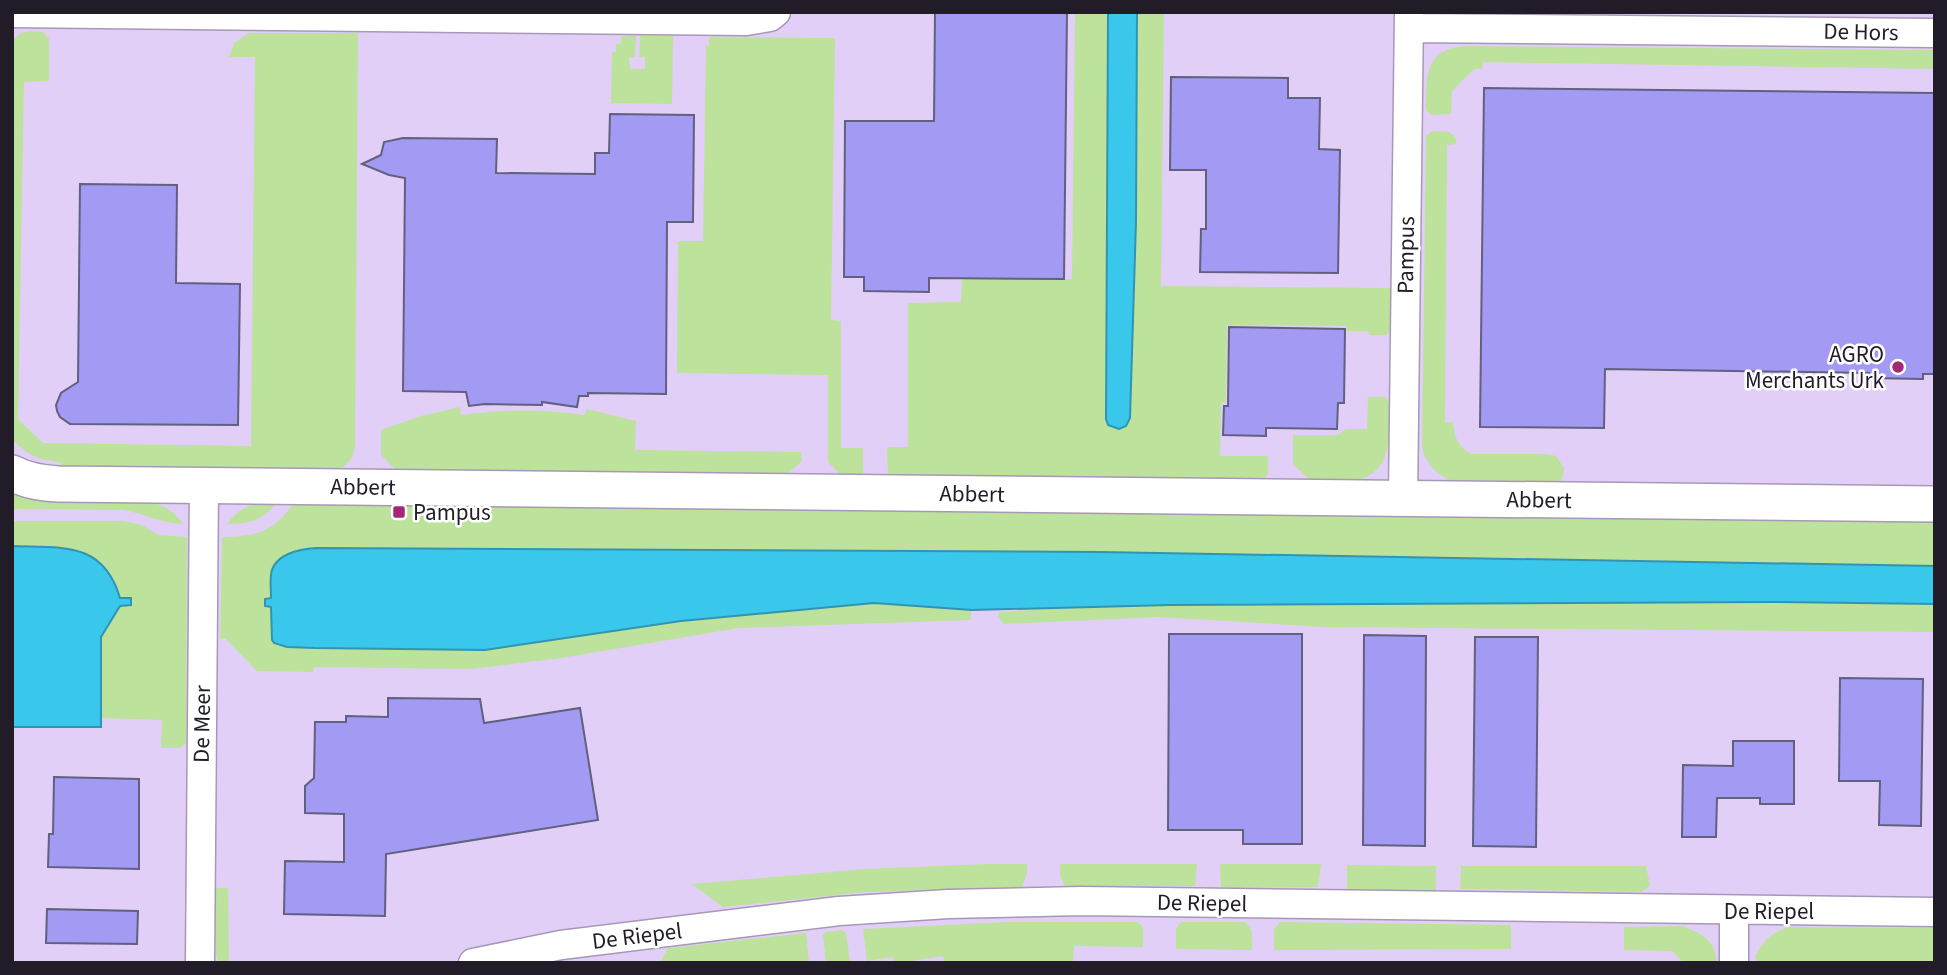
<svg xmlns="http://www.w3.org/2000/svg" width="1947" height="975" font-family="'Source Sans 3',sans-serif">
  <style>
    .built { fill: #e2cff7 }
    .green { fill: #bde29b }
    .water { fill: #39c7ec; stroke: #3294b1; stroke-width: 2 }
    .building { fill: #a39af3; stroke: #61607e; stroke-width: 2 }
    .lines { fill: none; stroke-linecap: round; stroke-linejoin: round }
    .minor-casing { stroke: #a798b7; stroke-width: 31 }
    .tertiary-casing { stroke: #a798b7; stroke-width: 38 }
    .minor { stroke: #fff; stroke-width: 28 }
    .tertiary { stroke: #fff; stroke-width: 35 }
    .poi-dot { fill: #a62778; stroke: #fff; stroke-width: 2.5 }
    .labels { text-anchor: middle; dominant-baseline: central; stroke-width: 5; stroke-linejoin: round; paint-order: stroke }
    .street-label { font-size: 23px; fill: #211c28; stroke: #fff }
    .poi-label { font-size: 23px; fill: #211c28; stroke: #fff; text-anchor: end }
  </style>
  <rect width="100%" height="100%" fill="#ebdbfd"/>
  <path class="built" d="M12 12H1935V963H12Z"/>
  <path class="green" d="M1075 12H1108L1106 419 1108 425 1126 426 1130 418 1136 221 1137 12H1164L1161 286 1391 288V329L1386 335H1370L1367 331H1347V326L1227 325 1226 402 1221 403 1220 456H1268V474L1263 480 1099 477H888L887 447H908V303L961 302 962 278 1072 279Z
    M30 31 43 32 49 39V81L24 82 18 419 43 443 251 446 255 57H229L234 43 249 33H358L355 446 352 458 339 471 60 469V462C40 461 25 454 12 439V40L21 33Z
    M621 36H636L635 57H629L630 69H645V57H639L640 36H673L672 104 611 103 612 52H616V44H621Z
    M709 37 835 38 831 320 841 321V448H863V476H842L828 462V375L677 373 678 241H703L706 46 709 45Z
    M1465 46 1935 50V69L1483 62 1482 69H1474L1452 91 1451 114 1431 115 1426 110C1427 77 1423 50 1465 46Z
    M1432 131 1450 132 1456 138V144L1447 145 1445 422H1453C1454 436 1458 448 1472 454H1545L1556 456 1564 468 1562 479 1559 483 1450 481 1434 470 1424 455 1422 446 1426 136Z
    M1368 397H1385L1390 403C1389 430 1394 469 1361 479 1346 484 1326 480 1311 481L1293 464V435H1338L1346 429H1367Z
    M460 407 461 415C503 409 543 409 584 415L587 409 636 421 635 450 801 452 802 461 786 475 397 471 381 455V430L421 416Z
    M12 490 37 499 54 502H151C165 506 175 512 183 524 163 524 144 513 123 510L12 509Z
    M258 504H275C263 521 247 524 227 524 235 513 244 506 258 504Z
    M293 504 1935 519V566L1100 552 316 548C296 549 282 554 271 572V599H265V606H271L272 640 611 630 756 613 874 603 971 610V620L739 628 561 658 470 669 314 667 313 672 257 671 225 638 220 639 222 537C254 536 274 533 293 504Z
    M12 521H123L142 525 158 535 187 537 186 743 179 748H161L162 720 102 718 101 637 120 605 131 599 120 598C104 541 60 548 12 546Z
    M1770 602 1935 604V632L1325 627 1159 617 1004 624 998 616 1000 612 1057 608 1170 605Z
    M987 864H1027V873L1022 887 865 892 723 907 692 884 865 869Z
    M1060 864H1197L1195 886H1065L1060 876Z
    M1220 864H1321L1318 887 1221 888Z
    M1347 865 1436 866V891L1347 890Z
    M1461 866H1646L1650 886 1641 892 1460 889Z
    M216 888H228L229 963H218L216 954Z
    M1007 922H1138L1143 927V947L1074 946 1073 963H945L943 956 899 963H894L893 957 867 961 863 929Z
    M1181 922H1246L1252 931V950L1176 949V928Z
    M1280 922 1511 925V949L1274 950V930Z
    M1683 926C1703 935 1715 939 1717 963H1684L1672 951 1624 950V927Z
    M1789 927 1935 928V963H1758L1755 957C1762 941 1772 932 1789 927Z
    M841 930 846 933 850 963H826L823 935 826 932Z
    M806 933 809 963H660L668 948Z"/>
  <path class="water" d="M1108 12H1137L1136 221 1130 418 1126 426 1119 429 1108 425 1106 419Z
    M12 546C60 548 103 540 120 598H131V605L120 606 101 637V727H12Z
    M316 548 1100 552 1935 566V604L1770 602 1170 605 972 610 874 603 681 621 485 650 315 648 287 647 274 643 272 640 271 607 265 606V599L271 598C271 591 270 582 271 575 273 554 300 549 316 548Z"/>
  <path class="building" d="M935 12H1067L1064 279 929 278V292L864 291V277H844L845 121H934Z
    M1171 77 1288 78V98H1320L1319 149 1340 150 1338 273 1200 272 1201 229H1206V170H1170Z
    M1484 88 1935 93V374H1923V379L1869 378V373L1605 369 1604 428 1480 427Z
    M610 114 694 115 693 222H667L666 394 588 393V396H579L577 407 542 402V405L485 404 469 406 466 392 403 391 405 178 389 175 362 164 381 155 384 142 403 138 497 139 496 173 595 174V153H609Z
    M80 184 177 185 176 283 240 284 238 425 70 424 60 417 57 411 56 405 61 393 78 382Z
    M1229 327 1345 329 1344 403H1338L1337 429 1266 428V436L1223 435 1224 406H1228Z
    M1169 634H1302V844H1243V830H1168Z
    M1364 635 1426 636 1425 846 1363 845Z
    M1475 637H1538L1536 847 1473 846Z
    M1840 678 1923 679 1921 826 1879 825 1880 781H1839Z
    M388 698 480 699 484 723 580 708 598 820 386 854 385 916 284 914 285 861 344 862V814L305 813V786L314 778 315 722H346V716L388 717Z
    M1733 741H1794V804H1760V798H1717L1716 837H1682L1683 765 1733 766Z
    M54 777 139 779V869L48 867 49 834H53Z
    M47 909 138 911 137 944 46 943Z"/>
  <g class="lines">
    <g class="minor-casing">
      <path id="minor" d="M12 13 746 21 770 17 776 12
        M1409 28 1935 33
        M1403 498 1409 12
        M200 963 204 486
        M473 963 561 945 839 911 948 904 1081 901 1935 912
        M1734 963V911"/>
    </g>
    <g class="tertiary-casing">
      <path id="tertiary" d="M12 473C27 481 41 483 58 484L1935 504"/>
    </g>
    <use href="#minor" class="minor"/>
    <use href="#tertiary" class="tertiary"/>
  </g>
  <g class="poi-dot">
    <circle cx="1898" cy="367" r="7"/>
    <rect x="392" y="505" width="14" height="14" rx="3.5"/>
  </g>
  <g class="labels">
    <g class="street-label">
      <text transform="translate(1861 32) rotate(1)">De Hors</text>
      <text transform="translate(1406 255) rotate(-89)">Pampus</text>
      <text transform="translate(363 487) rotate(1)">Abbert</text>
      <text transform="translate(972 494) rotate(1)">Abbert</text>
      <text transform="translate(1539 500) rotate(1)">Abbert</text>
      <text transform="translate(202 724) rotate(-89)">De Meer</text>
      <text transform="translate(1202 903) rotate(1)">De Riepel</text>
      <text x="1769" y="911">De Riepel</text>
      <text transform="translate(637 936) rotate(-7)">De Riepel</text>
    </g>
    <g class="poi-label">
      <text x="1884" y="354">AGRO<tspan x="1884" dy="26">Merchants Urk</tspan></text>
      <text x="413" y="512" text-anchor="start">Pampus</text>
    </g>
  </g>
  <rect width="1947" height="975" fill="none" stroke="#211c28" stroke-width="28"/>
</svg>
